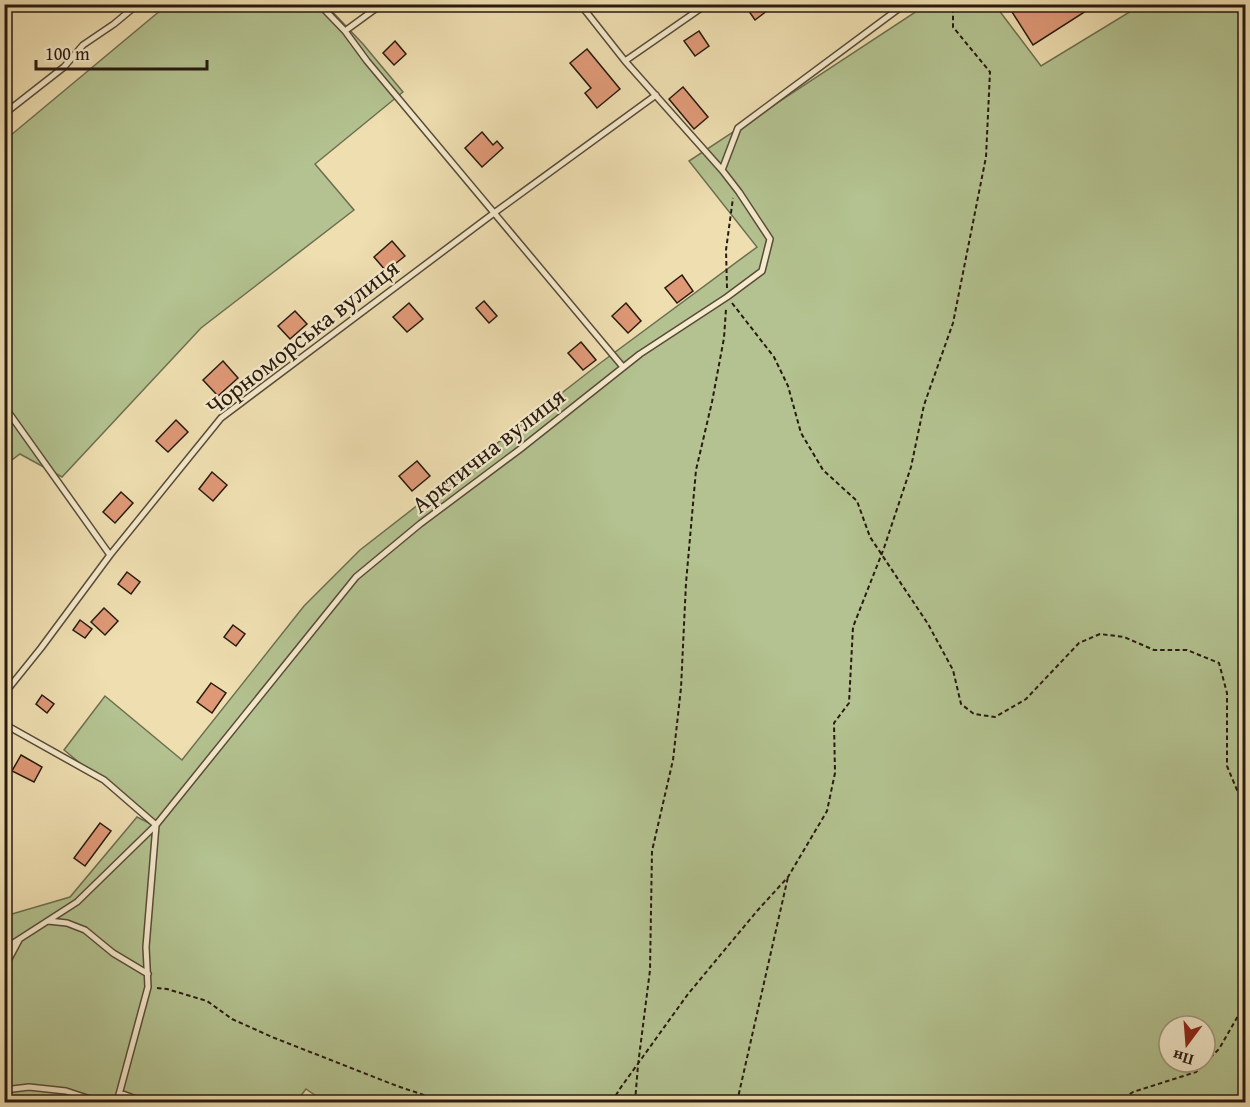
<svg xmlns="http://www.w3.org/2000/svg" width="1250" height="1107" font-family="'Gentium Book Plus',serif">
  <style>
    .green { fill: #b3c290; stroke: #6e6e50; stroke-width: 1.5; fill-rule: evenodd }
    .building { fill: #df9977; stroke: #281a10; stroke-width: 1.5 }
    .lines { fill: none; stroke-linecap: round; stroke-linejoin: round }
    .lane-casing { stroke: #5a4b38; stroke-width: 8 }
    .path { stroke: #281a10; stroke-width: 2; stroke-dasharray: 4.5 3; stroke-linecap: butt }
    .lane { stroke: #f4eacc; stroke-width: 5 }
    .labels { text-anchor: middle; dominant-baseline: central; stroke-width: 4.5; stroke-linejoin: round; paint-order: stroke }
    .street-label { font-size: 24px; fill: #281a10; stroke: #f4eacc }
  </style>
  <rect width="100%" height="100%" fill="#eedeb0"/>
  <filter id="stains"><feTurbulence type="fractalNoise" baseFrequency=".00333" numOctaves="4"/><feColorMatrix values="0 0 0 0 .2 0 0 0 0 .09 0 0 0 0 .02 0 0 0 .5 -.17"/></filter>
  <radialGradient id="worn" r=".72"><stop offset=".6" stop-color="#630" stop-opacity="0"/><stop offset="1" stop-color="#630" stop-opacity=".3"/></radialGradient>
  <path class="green" d="M167 5H326L363 44 403 92 315 164 354 210 201 328 62 477 20 454 5 465V140Z
    M926 5H995L1041 66 1141 5H1245V1102H325L306 1089 296 1102H5V916L70 897 137 817 159 828 64 750 105 696 182 760 304 606 360 550 599 364 757 247 689 161ZM1169 1026H1205V1062H1169Z"/>
  <path class="building" d="M744 4H776L755 20Z
    M1007 4H1097L1033 45Z
    M699 31 709 46 695 56 684 41Z
    M395 41 406 54 394 65 383 53Z
    M587 49 620 89 597 108 585 93 591 88 570 63Z
    M683 87 708 117 694 129 669 99Z
    M482 132 493 145 497 141 503 148 482 167 465 148Z
    M392 241 405 256 386 271 374 257Z
    M682 275 693 291 677 303 665 288Z
    M484 301 497 316 489 323 476 308Z
    M409 303 423 319 407 332 393 317Z
    M626 303 641 321 628 333 612 316Z
    M295 311 307 324 290 339 278 326Z
    M581 342 596 360 583 370 568 353Z
    M223 361 238 378 218 396 203 380Z
    M176 420 188 432 168 452 156 441Z
    M417 461 430 476 412 491 399 476Z
    M212 472 227 485 213 501 199 489Z
    M121 492 133 503 115 523 103 512Z
    M127 572 140 582 131 594 118 584Z
    M104 608 118 621 105 635 91 622Z
    M80 620 92 629 85 638 73 630Z
    M233 625 245 634 236 646 224 637Z
    M211 683 226 693 212 713 197 702Z
    M42 695 54 704 47 713 36 704Z
    M21 755 42 767 34 782 12 771Z
    M100 823 111 831 85 866 74 858Z"/>
  <g class="lines">
    <g class="lane-casing">
      <path id="lane" d="M319 4 345 31 382 4
        M580 4 625 61 722 170
        M345 31 367 61 623 367
        M625 61 707 4
        M4 114 64 67 83 45 114 24 138 4
        M4 406 110 555
        M4 694 41 648 110 555 221 418 494 213 656 95
        M4 724 104 780 156 825 146 947 148 987 117 1102
        M48 921 67 923 85 930 113 953 148 974
        M4 949 77 902 156 825 356 577 420 524 519 450 640 354 727 297 762 271 770 239 739 192 722 170 738 128 905 4
        M4 968 19 940
        M4 1090 29 1087 66 1091 99 1102
        M120 1093 144 1102"/>
    </g>
    <path class="path" d="M727 288 726 250 733 198
      M732 303 774 357 788 386 801 433 823 470 857 501 870 537 928 624 953 670 961 704 974 714 995 717 1026 699 1079 643 1100 634 1124 637 1154 650H1187L1219 663 1227 693V766L1237 790 1246 800
      M1246 916 1241 937 1246 982
      M157 988 167 989 207 1001 232 1019 272 1037 397 1086 445 1102
      M612 1102 619 1090 688 994 757 911 788 877 827 811 835 773 834 723 849 703 853 627 884 548 911 467 924 405 953 323 986 157 990 72 953 27V4
      M635 1102 638 1065 650 970 652 851 673 760 681 688 686 583 696 470 712 402 724 338 726 309
      M737 1102 788 877
      M1117 1102 1133 1092 1196 1072 1219 1049 1246 1002"/>
    <use href="#lane" class="lane"/>
  </g>
  <g class="labels">
    <g class="street-label">
      <text transform="translate(302 337) rotate(-38)">Чорноморська вулиця</text>
      <text transform="translate(488 450) rotate(-38)">Арктична вулиця</text>
    </g>
  </g>
  <rect width="1250" height="1107" fill="none" stroke="#eedeb0" stroke-width="24"/>
  <rect x="6" y="6" width="1238" height="1095" fill="none" stroke="#281a10" stroke-width="3"/>
  <rect x="12" y="12" width="1226" height="1083" fill="none" stroke="#281a10" stroke-width="1.5"/>
  <g transform="translate(1187 1044) rotate(196)"><circle r="28" fill="#f4eacc" stroke="#a29781" stroke-width="1.5"/>
  <path d="M0-4.5L10 22L0 15L-10 22Z" fill="#8f2418"/>
  <text y="-9" font-size="16" font-weight="bold" text-anchor="middle" fill="#281a10">Пн</text>
  </g>
  <path d="M36 60v9h171v-9" fill="none" stroke="#281a10" stroke-width="3"/>
  <text x="45" y="60" font-size="18" fill="#281a10" stroke="#f4eacc" stroke-width="4.5" paint-order="stroke">100 m</text>
  <rect width="100%" height="100%" filter="url(#stains)"/>
  <rect width="100%" height="100%" fill="url(#worn)"/>
</svg>
